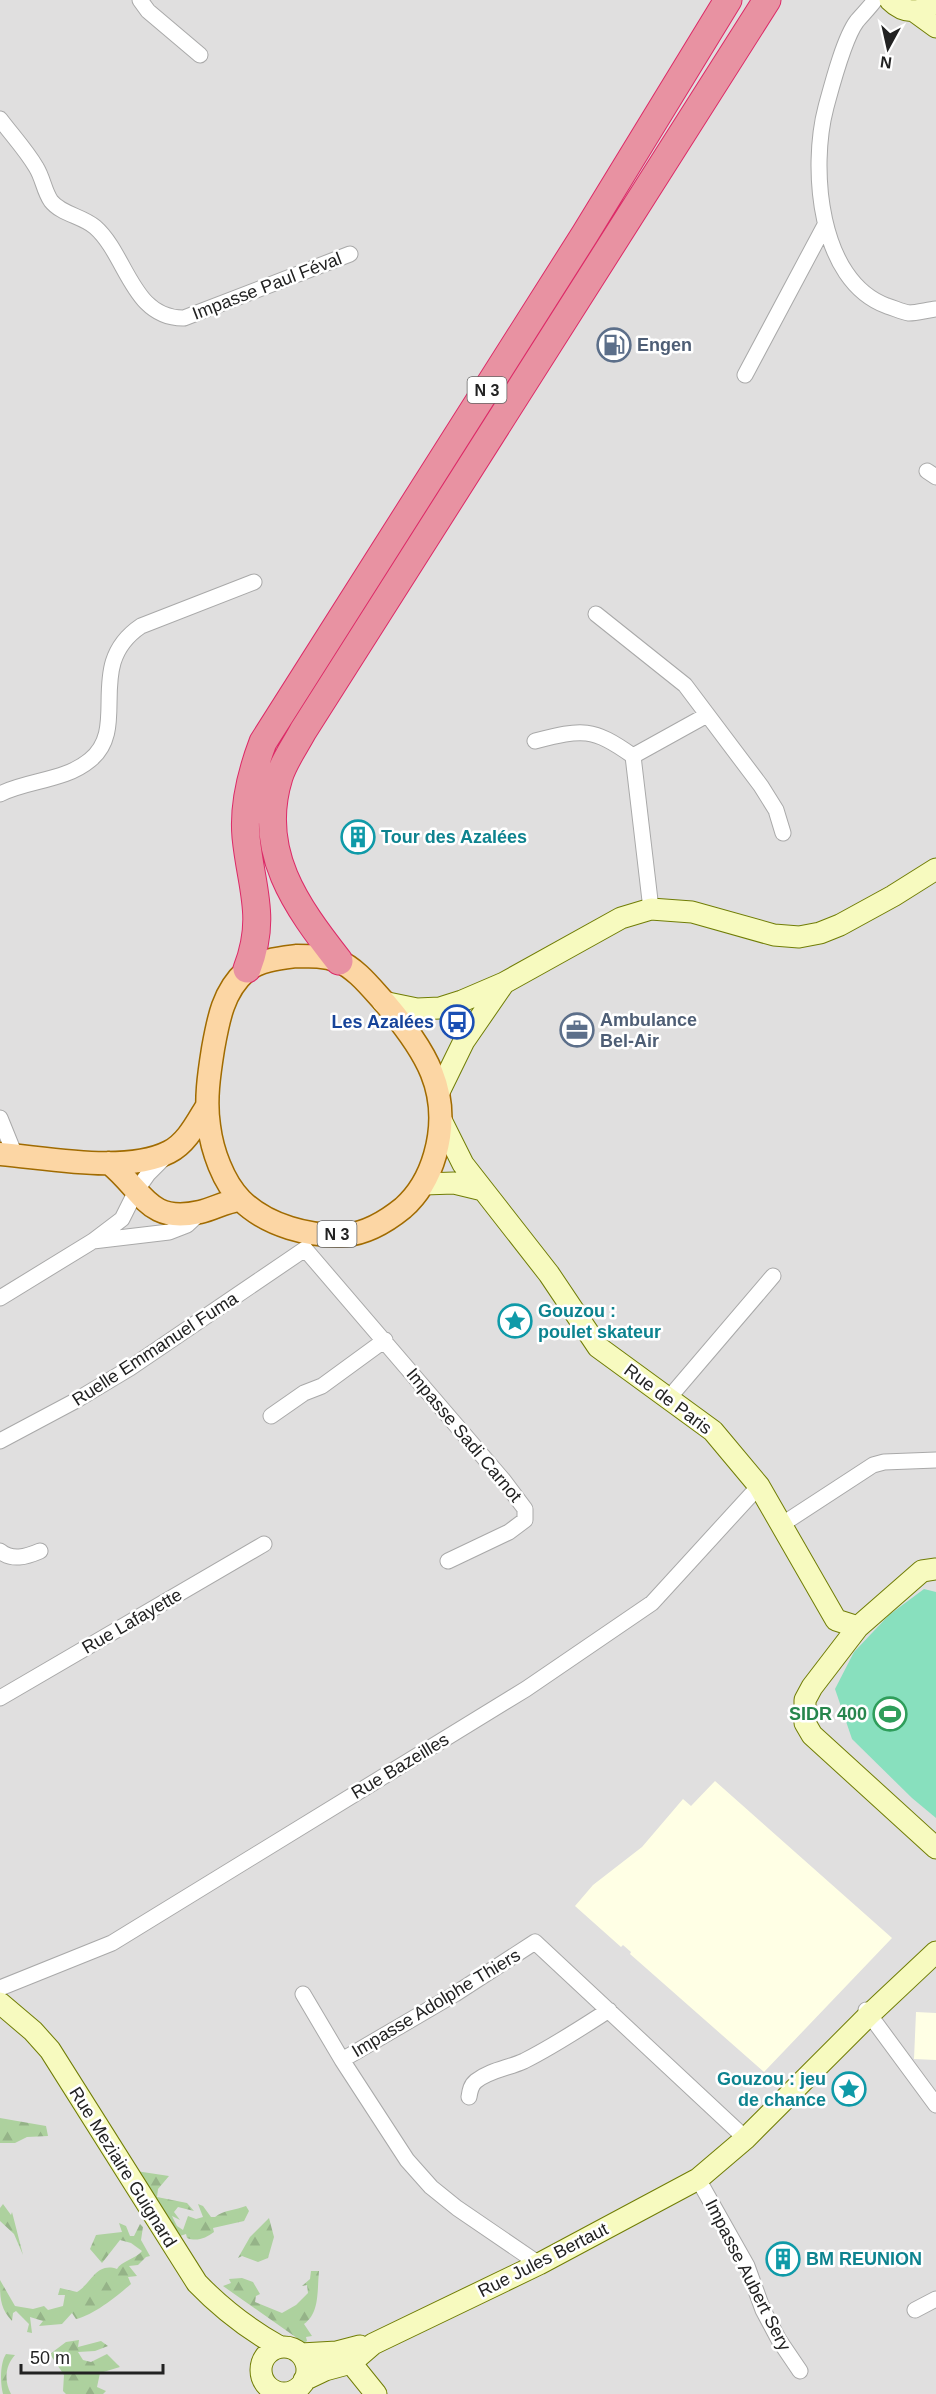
<svg xmlns="http://www.w3.org/2000/svg" width="936" height="2394" font-family="Helvetica,sans-serif">
  <style>
    .residential { fill: #e0dfdf }
    .education { fill: #ffffe5 }
    .forest { fill: url(#forest-firs) }
    .pitch { fill: #88e0be }
    .lines { fill: none; stroke-linecap: round; stroke-linejoin: round }
    .street-casing { stroke: #a9a9a9; stroke-width: 17 }
    .secondary-casing { stroke: #707d05; stroke-width: 23 }
    .primary-casing { stroke: #a06b00; stroke-width: 25 }
    .highway-casing { stroke: #dc2a67; stroke-width: 29 }
    .street { stroke: #fff; stroke-width: 15 }
    .secondary { stroke: #f7fabf; stroke-width: 21 }
    .primary { stroke: #fcd6a4; stroke-width: 22 }
    .highway { stroke: #e892a2; stroke-width: 27 }
    .labels { text-anchor: middle; dominant-baseline: central; stroke-width: 5; stroke-linejoin: round; paint-order: stroke }
    .shield { fill: #fff; stroke: #646464; stroke-width: 1.5 }
    .shield-label { font-size: 16px; font-weight: bold; fill: #222 }
    .street-label { font-size: 18px; fill: #222; stroke: #fff }
    .service-label { font-size: 18px; font-weight: bold; fill: #4e5e75; stroke: #fff; text-anchor: start }
    .culture-label { font-size: 18px; font-weight: bold; fill: #0d838f; stroke: #fff; text-anchor: start }
    .transit-label { font-size: 18px; font-weight: bold; fill: #164399; stroke: #fff; text-anchor: end }
    .leisure-label { font-size: 18px; font-weight: bold; fill: #27864d; stroke: #fff; text-anchor: end }
  </style>
  <defs>
    <pattern id="forest-firs" width="22" height="20" patternUnits="userSpaceOnUse" patternTransform="scale(1.5)"><rect width="22" height="20" fill="#add19e"/><path d="M5 1l3.5 6h-7zM16 11l3.5 6h-7z" fill="#95b388"/></pattern>
  </defs>
  <rect width="100%" height="100%" fill="#f2efe9"/>
  <path class="residential" d="M0 0H936V2394H0Z"/>
  <path class="education" d="M715 1781 892 1938 764 2072 630 1954 631 1952 623 1945 621 1947 575 1906 593 1885 642 1847 683 1799 691 1806Z
    M916 2012 936 2013V2060L914 2059Z"/>
  <path class="forest" d="M0 2118 46 2126 48 2136 27 2137 15 2143H0Z
    M136 2171 169 2176 158 2189 157 2197 187 2203 194 2211 178 2207 174 2212 180 2220 172 2216 177 2226 183 2230 188 2216 196 2219 203 2217 198 2204 203 2206 211 2217H215C223 2210 236 2210 246 2206L249 2211 244 2221 213 2228 214 2232C206 2238 197 2242 187 2238L186 2234 180 2236 165 2216Z
    M3 2204 11 2215 12 2212 23 2255 14 2234 0 2221V2208Z
    M269 2218 274 2237 268 2258 258 2262 242 2256 238 2258 250 2237Z
    M119 2223 126 2226 130 2236H134L140 2224 143 2227 141 2240 150 2256 146 2257 138 2265 129 2266 137 2276 128 2277 131 2284C117 2296 94 2315 76 2319L72 2313 62 2324 39 2326 43 2321 30 2317 32 2333 27 2332 29 2324 16 2311 13 2313 12 2321C0 2308 0 2298 0 2280L15 2306 33 2309 44 2306 48 2310 63 2306 65 2295H58L60 2288 77 2292C92 2283 96 2262 117 2269 121 2261 136 2259 142 2251L131 2243 120 2240 102 2263 90 2249 96 2235 122 2232Z
    M311 2271H319C317 2290 320 2313 304 2324L312 2336 306 2337 307 2341 304 2343 223 2286 231 2283 229 2279 242 2278 253 2282 260 2294 256 2296 255 2302 282 2313 296 2305 308 2293 307 2285 302 2286 310 2279Z
    M79 2340 78 2347 101 2341 108 2346 95 2351 78 2352 83 2360 91 2362 107 2354 120 2367 100 2373 97 2387 106 2391 103 2394H66L63 2391 64 2375 50 2354 66 2342Z
    M6 2354 15 2355C5 2366 4 2381 11 2394H3C0 2383 0 2363 6 2354Z"/>
  <path class="pitch" d="M924 1589 936 1592V1818L912 1798 852 1739 835 1689 854 1652 889 1615Z"/>
  <g class="lines">
    <g class="street-casing">
      <path id="street" d="M140 0 148 11 200 55
        M875 0C870 7 863 14 857 21 844 38 832 85 826 107 810 167 818 281 887 306 894 308 902 312 909 313 917 313 927 310 936 309
        M0 119C12 135 26 150 36 167 43 178 44 191 51 201 61 214 82 216 95 227 127 255 132 319 184 318L350 254
        M745 375 825 225
        M927 471 936 477
        M596 614 685 685 761 786 776 810 783 833
        M535 741C583 729 592 727 633 756
        M0 794C28 780 65 781 90 760 131 727 83 665 141 626L254 582
        M651 909 633 756 707 715
        M0 1118 15 1155
        M93 1241 169 1232 187 1225 200 1213
        M305 1249 504 1481 525 1509V1520L509 1532 448 1561
        M0 1298 93 1241 122 1219 136 1191 148 1174 166 1156
        M668 1399 773 1276
        M271 1416 304 1393 322 1386 385 1340
        M0 1441 75 1401 130 1368 305 1249
        M781 1525 873 1465 884 1462 936 1460
        M0 1551C12 1561 26 1557 40 1551
        M0 1698 264 1544
        M0 1988 112 1943 526 1689 652 1603 759 1486
        M303 1994 342 2060 407 2160 431 2187 457 2208 539 2264
        M866 2010 936 2105
        M342 2060 455 1994 535 1942 743 2136
        M469 2097C470 2090 471 2085 476 2081 490 2070 509 2068 524 2061 554 2046 581 2028 609 2010
        M698 2179 747 2266 763 2310 779 2340 800 2371
        M915 2310 936 2299
        M274 2394 278 2392"/>
    </g>
    <g class="secondary-casing">
      <path id="secondary" d="M890 0C904 14 921 14 936 2
        M914 11 936 27
        M383 1002 417 1009 440 1008 462 1001 504 983 621 918 651 909 692 912 774 935 799 937 820 933 840 925 893 896 936 869
        M439 1092 464 1041 504 983
        M442 1122 463 1164 549 1274 598 1347 713 1431 759 1486 836 1620 858 1627
        M424 1184 454 1183 483 1190
        M936 1569 922 1571 858 1627 812 1687 805 1700V1723L812 1735 936 1848
        M0 2003 33 2031 50 2050 197 2283C222 2309 248 2329 280 2347
        M261 2370a23 23 0 1 1 46 0a23 23 0 1 1-46 0Z
        M301 2354 337 2352 360 2346
        M340 2355 351 2363 376 2394
        M304 2380 325 2370 351 2363 373 2344 539 2264 698 2179 745 2139 870 2014 936 1952"/>
    </g>
    <g class="primary-casing">
      <path id="primary" d="M297 956C311 956 325 956 338 961 356 968 372 989 385 1003 425 1050 453 1092 435 1155 429 1176 420 1193 403 1208 387 1221 368 1233 346 1235 310 1237 267 1226 241 1200 223 1182 212 1150 209 1126 205 1101 209 1074 213 1049 218 1021 223 991 246 971 259 960 281 958 297 956Z
        M0 1154C48 1158 126 1174 169 1152 187 1143 197 1122 207 1106
        M109 1163C144 1191 147 1224 200 1212 214 1209 226 1201 240 1200"/>
    </g>
    <g class="highway-casing">
      <path id="highway" d="M339 961C296 906 256 851 279 777 284 761 295 746 303 731L767 0
        M247 969C267 917 251 888 246 837 243 805 252 771 263 742L585 234 728 0"/>
    </g>
    <use href="#street" class="street"/>
    <use href="#secondary" class="secondary"/>
    <use href="#primary" class="primary"/>
    <use href="#highway" class="highway"/>
  </g>
  <defs>
    <g id="fuel-ring" transform="scale(1.725)"><circle r="9.5" fill="#fff" stroke="#5c6f8a" stroke-width="1.5"/><path d="M-5.5-6h7V0h2V4h1.3V-2.5L3-4.5l.8-.8L6-3V5H2.5V1h-1V6h-7ZM-4.2-4.7v3.2H.2V-4.7Z" fill="#5c6f8a"/></g>
    <g id="building-ring" transform="scale(1.725)"><circle r="9.5" fill="#fff" stroke="#0f9aa8" stroke-width="1.5"/><path d="M-4-6H4V6H1V3H-1V6H-4ZM-2.5-4.3h1.7v1.8h-1.7ZM.8-4.3h1.7v1.8H.8ZM-2.5-1h1.7V.8h-1.7ZM.8-1h1.7V.8H.8Z" fill="#0f9aa8"/></g>
    <g id="bus-ring" transform="scale(1.725)"><circle r="9.5" fill="#fff" stroke="#1a4fb4" stroke-width="1.5"/><path d="M-5-6H5V4H4V6H2V4H-2V6H-4V4H-5ZM-3.5-4V0h7V-4ZM-3.5 1.2v1.5H-2V1.2ZM2 1.2v1.5H3.5V1.2Z" fill="#1a4fb4"/></g>
    <g id="office-ring" transform="scale(1.725)"><circle r="9.5" fill="#fff" stroke="#5c6f8a" stroke-width="1.5"/><path d="M-6-3h4V-5.5h4V-3h4V5H-6ZM-1-4.5V-3h2v-1.5ZM-6 0V1H6V0Z" fill="#5c6f8a"/></g>
    <g id="sight-ring" transform="scale(1.725)"><circle r="9.5" fill="#fff" stroke="#0f9aa8" stroke-width="1.5"/><path d="M0-6L1.8-2.2L6-1.7L2.9 1.2L3.7 5.4L0 3.3L-3.7 5.4L-2.9 1.2L-6-1.7L-1.8-2.2Z" fill="#0f9aa8"/></g>
    <g id="stadium-ring" transform="scale(1.725)"><circle r="9.5" fill="#fff" stroke="#2e9e5b" stroke-width="1.5"/><path d="M0-5a6.5 5 0 1 0 0 10a6.5 5 0 1 0 0-10ZM-3.5-1.8h7v3.6h-7Z" fill="#2e9e5b"/></g>
  </defs>
  <g fill-rule="evenodd">
    <use href="#fuel-ring" x="614" y="345"/>
    <use href="#building-ring" x="358" y="837"/>
    <use href="#bus-ring" x="457" y="1022"/>
    <use href="#office-ring" x="577" y="1030"/>
    <use href="#sight-ring" x="515" y="1321"/>
    <use href="#stadium-ring" x="890" y="1714"/>
    <use href="#sight-ring" x="849" y="2089"/>
    <use href="#building-ring" x="783" y="2259"/>
  </g>
  <g class="labels">
    <g class="shield">
      <rect x="467.5" y="377" width="39" height="26" rx="4.5"/>
      <rect x="317.5" y="1221" width="39" height="26" rx="4.5"/>
    </g>
    <g class="shield-label">
      <text x="487" y="390">N 3</text>
      <text x="337" y="1234">N 3</text>
    </g>
    <g class="street-label">
      <text transform="translate(267 286) rotate(-21)">Impasse Paul Féval</text>
      <text transform="translate(155 1349) rotate(-33)">Ruelle Emmanuel Fuma</text>
      <text transform="translate(668 1399) rotate(37)">Rue de Paris</text>
      <text transform="translate(464 1435) rotate(50)">Impasse Sadi Carnot</text>
      <text transform="translate(132 1621) rotate(-30)">Rue Lafayette</text>
      <text transform="translate(400 1766) rotate(-31)">Rue Bazeilles</text>
      <text transform="translate(436 2003) rotate(-31)">Impasse Adolphe Thiers</text>
      <text transform="translate(123 2167) rotate(58)">Rue Meziaire Guignard</text>
      <text transform="translate(543 2260) rotate(-27)">Rue Jules Bertaut</text>
      <text transform="translate(748 2275) rotate(63)">Impasse Aubert Sery</text>
    </g>
    <g class="service-label">
      <text x="637" y="345">Engen</text>
      <text x="600" y="1020">Ambulance<tspan x="600" dy="21">Bel-Air</tspan></text>
    </g>
    <g class="culture-label">
      <text x="381" y="837">Tour des Azalées</text>
      <text x="538" y="1311">Gouzou :<tspan x="538" dy="21">poulet skateur</tspan></text>
      <text x="826" y="2079" text-anchor="end">Gouzou : jeu<tspan x="826" dy="21">de chance</tspan></text>
      <text x="806" y="2259">BM REUNION</text>
    </g>
    <g class="transit-label">
      <text x="434" y="1022">Les Azalées</text>
    </g>
    <g class="leisure-label">
      <text x="867" y="1714">SIDR 400</text>
    </g>
  </g>
  <g transform="translate(888 48) rotate(188)" stroke="#ffffff" stroke-width="4.5" paint-order="stroke">
  <path d="M0-4.5L10 22L0 15L-10 22Z" fill="#222222"/>
  <text y="-9" font-size="16" font-weight="bold" text-anchor="middle" fill="#222222">N</text>
  </g>
  <path d="M21 2364v9h142v-9" fill="none" stroke="#222222" stroke-width="3"/>
  <text x="30" y="2364" font-size="18" fill="#222222" stroke="#ffffff" stroke-width="4.5" paint-order="stroke">50 m</text>
</svg>
